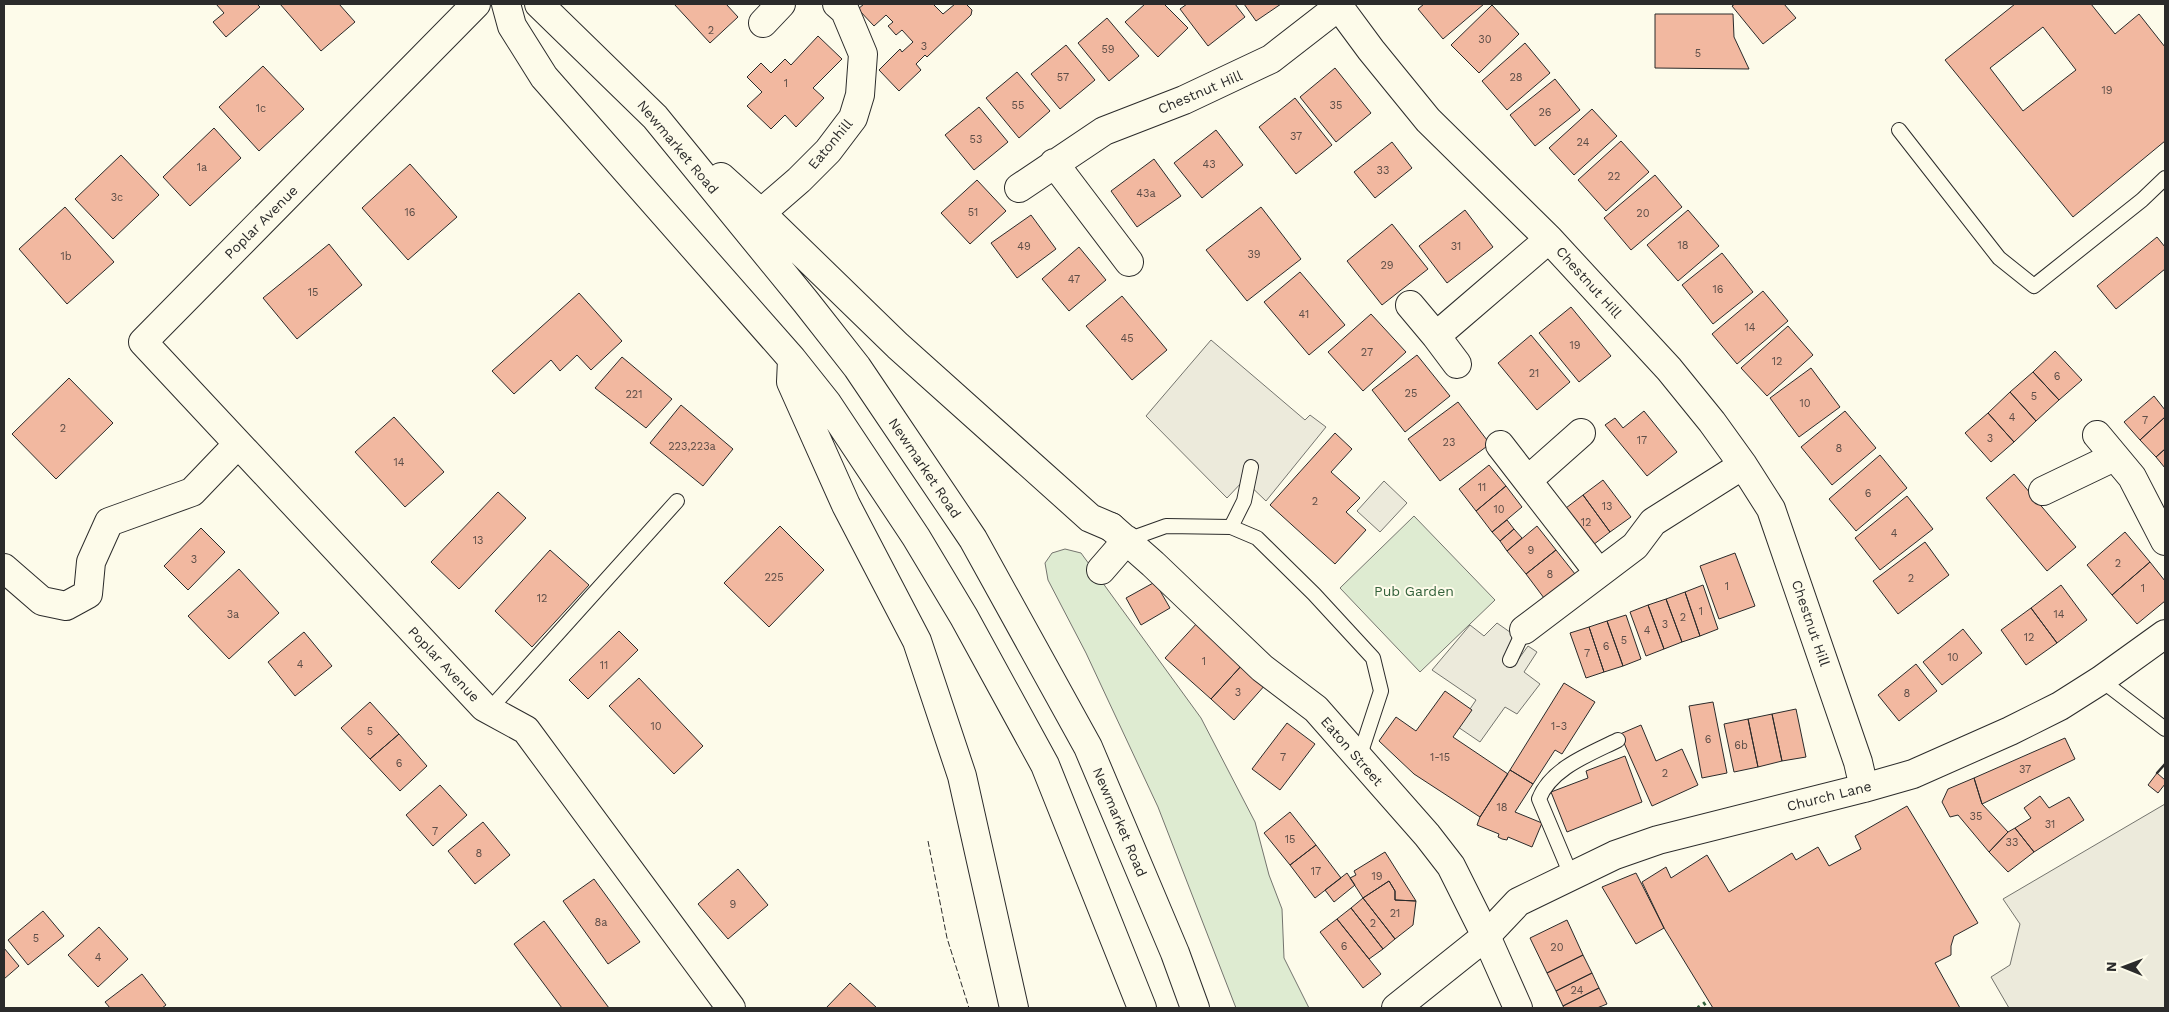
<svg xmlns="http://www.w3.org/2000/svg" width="2169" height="1012" font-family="'Work Sans',sans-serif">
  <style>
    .green { fill: #deebd1; stroke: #74746e }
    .parking { fill: #eceadb; stroke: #74746e }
    .building { fill: #f2b8a0; stroke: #2b2b2b; fill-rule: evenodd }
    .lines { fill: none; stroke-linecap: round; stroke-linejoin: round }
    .service-casing { stroke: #2b2b2b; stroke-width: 16 }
    .minor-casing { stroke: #2b2b2b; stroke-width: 30 }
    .tertiary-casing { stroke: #2b2b2b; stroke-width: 30 }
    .trunk-casing { stroke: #2b2b2b; stroke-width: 30 }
    .service { stroke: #fdfbea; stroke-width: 14 }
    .minor { stroke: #fdfbea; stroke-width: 28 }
    .tertiary { stroke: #fdfbea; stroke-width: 28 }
    .trunk { stroke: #fdfbea; stroke-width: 28 }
    .hedge { stroke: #34623c; stroke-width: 4; stroke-dasharray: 2.5 4; stroke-linecap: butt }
    .fence { stroke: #2b2b2b; stroke-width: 1; stroke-dasharray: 6 2.5; stroke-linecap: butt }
    .wall { stroke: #2b2b2b; stroke-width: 2.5 }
    .labels { text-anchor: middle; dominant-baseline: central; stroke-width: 4; stroke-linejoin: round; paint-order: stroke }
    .number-label { font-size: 11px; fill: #5d4e48 }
    .street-label { font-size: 14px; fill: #2b2b2b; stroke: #fdfbea }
    .park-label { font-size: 14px; fill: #34623c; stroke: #fdfbea }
  </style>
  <rect width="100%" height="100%" fill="#fdfbea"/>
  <path class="green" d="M1414 516 1495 600 1420 672 1340 588Z
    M1065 549 1081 553 1201 718 1255 822 1269 875 1282 909 1284 958 1309 1008H1236L1158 807 1086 653 1048 580 1045 563 1052 553Z"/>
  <path class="parking" d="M1211 340 1305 420 1310 415 1326 427 1266 501 1244 480 1227 498 1146 416Z
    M1384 481 1407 503 1380 532 1357 511Z
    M1497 623 1517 637 1504 656 1515 664 1528 646 1537 652 1524 672 1540 684 1517 714 1505 707 1480 742 1458 727 1476 700 1432 670 1470 625 1484 636Z
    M2165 804V1008H2009L1991 977 2010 965 2020 924 2003 899Z"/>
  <path class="building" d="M216 4H257L260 7 226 37 213 22 224 13Z
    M280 4H339L355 22 321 51Z
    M674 4H726L738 17 710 43Z
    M864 4H933L943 14 955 4H966L972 10 971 15 927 57 925 55 916 64 921 70 899 91 879 70 900 49 902 52 913 42 902 30 896 35 888 26 893 22 886 15 874 26 858 9Z
    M1145 4H1164L1188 28 1158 57 1125 22Z
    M1187 4H1235L1245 17 1208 46 1180 9Z
    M1244 4H1281L1256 21Z
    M1424 4H1484L1443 39 1418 9Z
    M1735 4H1784L1796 18 1763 44 1732 6Z
    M2015 4H2091L2115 34 2139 14 2165 47V141L2073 217 1945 60ZM2043 27 2076 70 2023 111 1990 68Z
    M1492 5 1519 34 1479 73 1451 45Z
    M1655 14H1733L1734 37 1749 69 1655 68Z
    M1107 18 1139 56 1109 81 1078 43Z
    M818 36 842 59 813 88 824 98 796 127 785 115 771 129 747 106 762 92 747 77 761 63 771 73 785 59 791 65Z
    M1525 43 1550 73 1507 110 1482 81Z
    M1066 45 1095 80 1060 109 1031 74Z
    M263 66 304 109 259 151 219 107Z
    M1335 68 1371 113 1336 142 1300 97Z
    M1017 72 1050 111 1019 138 986 98Z
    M1555 79 1580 110 1535 146 1510 115Z
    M1295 98 1332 145 1296 174 1259 127Z
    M979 107 1008 142 974 170 945 135Z
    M1592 109 1617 136 1574 175 1549 148Z
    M214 128 241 158 190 206 163 177Z
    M1216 130 1243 165 1202 198 1174 163Z
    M1621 141 1649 172 1606 211 1578 180Z
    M1392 142 1412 168 1375 198 1354 172Z
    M121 155 159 195 113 239 75 199Z
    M1154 159 1181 196 1137 227 1111 191Z
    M410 164 457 217 408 260 362 208Z
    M1655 175 1682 207 1631 250 1604 218Z
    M977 180 1006 211 970 244 941 213Z
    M65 207 114 262 67 304 19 249Z
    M1261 207 1301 259 1247 301 1206 250Z
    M1465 210 1493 247 1447 283 1419 246Z
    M1688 210 1719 246 1678 281 1647 245Z
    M1031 215 1056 249 1017 278 991 243Z
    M1392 224 1428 269 1382 305 1347 261Z
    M2157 237 2165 247V269L2116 309 2097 286Z
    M329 244 362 285 297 339 263 298Z
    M1079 247 1106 280 1069 311 1042 279Z
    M1722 253 1753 292 1713 324 1682 285Z
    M1300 272 1345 325 1309 355 1264 302Z
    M1763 291 1788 321 1737 364 1712 334Z
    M579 293 622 341 591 370 577 355 560 371 551 360 514 394 492 371Z
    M1122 296 1167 350 1132 380 1086 326Z
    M1571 307 1611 356 1579 382 1539 333Z
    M1371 314 1406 352 1363 391 1328 352Z
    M1788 326 1813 355 1767 396 1741 368Z
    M1531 335 1570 382 1537 410 1498 363Z
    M2055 351 2082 380 2059 400 2033 372Z
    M1417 355 1450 396 1405 432 1372 390Z
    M622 357 672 399 646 428 595 388Z
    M1811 368 1840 407 1799 437 1770 398Z
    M2033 372 2059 400 2036 421 2010 392Z
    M69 378 113 423 56 479 12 434Z
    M2010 392 2036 421 2014 442 1988 413Z
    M2154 396 2165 410V417L2140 440 2124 422Z
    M1458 402 1490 444 1440 481 1408 439Z
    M681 405 733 449 703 486 650 443Z
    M1644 411 1677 452 1647 476 1605 425 1615 418 1623 428Z
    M1845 411 1876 448 1832 485 1801 447Z
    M1988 413 2014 442 1991 462 1965 433Z
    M394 417 444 472 405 507 355 452Z
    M2165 417V449L2156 457 2140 440Z
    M1335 433 1352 449 1331 472 1360 498 1346 512 1366 530 1335 564 1270 505Z
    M2165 449V468L2156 457Z
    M1880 455 1907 488 1856 531 1829 499Z
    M1489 465 1506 486 1476 511 1459 489Z
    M2014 474 2076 547 2047 571 1986 498Z
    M1603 480 1631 517 1610 532 1583 495Z
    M1506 486 1522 507 1492 532 1476 511Z
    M498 492 526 518 459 589 431 562Z
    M1583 495 1610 532 1589 548 1562 511Z
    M1907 496 1933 529 1880 570 1855 538Z
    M1507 520 1514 529 1500 541 1492 532Z
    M780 526 824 570 769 627 724 583Z
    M1537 526 1556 550 1526 574 1507 551Z
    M201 528 225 552 188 590 164 566Z
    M1514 529 1522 538 1507 551 1500 541Z
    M2125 532 2150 562 2112 595 2087 565Z
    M1925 542 1949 575 1898 614 1873 581Z
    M550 550 589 585 532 647 495 611Z
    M1556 550 1575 574 1544 598 1526 574Z
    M1735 553 1755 606 1719 619 1700 566Z
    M2150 562 2165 581V601L2137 624 2112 595Z
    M239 569 279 613 229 659 188 616Z
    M1155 582 1170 608 1141 625 1126 598Z
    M1703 585 1718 629 1700 636 1685 592Z
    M2061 585 2087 620 2057 643 2031 608Z
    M1685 592 1700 636 1682 642 1666 599Z
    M1666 599 1682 642 1664 649 1648 605Z
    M1648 605 1664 649 1646 656 1630 612Z
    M2031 608 2057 643 2026 665 2001 630Z
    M1626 615 1641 659 1623 666 1607 621Z
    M1607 621 1623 666 1604 672 1589 627Z
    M1198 622 1243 664 1211 699 1165 658Z
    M1589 627 1604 672 1586 678 1570 633Z
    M1963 629 1982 653 1942 685 1923 662Z
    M619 631 638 650 588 699 569 680Z
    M304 632 332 666 295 696 268 662Z
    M1243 664 1266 684 1234 720 1211 699Z
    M1916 664 1937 691 1899 721 1878 695Z
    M639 678 703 746 674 774 609 706Z
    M1564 683 1595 702 1562 754 1555 750 1533 784 1510 770Z
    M1445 691 1472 710 1453 737 1508 774 1480 817 1414 774 1379 741 1396 717 1416 731Z
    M370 702 399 734 370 759 341 728Z
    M1713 702 1727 773 1702 778 1689 706Z
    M1796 709 1806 757 1782 761 1772 714Z
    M1772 714 1782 761 1758 767 1748 719Z
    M1748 719 1758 767 1734 772 1724 724Z
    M1287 723 1315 744 1280 790 1252 769Z
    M1641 725 1656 761 1682 749 1698 785 1652 806 1620 734Z
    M399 734 427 766 400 791 370 759Z
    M2065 738 2075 759 1982 804 1974 778Z
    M1625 756 1642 802 1567 832 1551 792 1588 778 1586 771Z
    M1510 770 1533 784 1515 812 1542 823 1532 847 1508 837 1507 840 1502 839 1498 837 1499 834 1477 825 1480 817Z
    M2157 773 2165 780V784L2158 793 2148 785Z
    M1974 778 1982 804 2008 832 1989 852 1958 815 1950 817 1942 802 1948 789Z
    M440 785 467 815 433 846 406 815Z
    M2040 796 2049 808 2069 797 2084 820 2034 852 2015 828 2031 818 2024 808Z
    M1907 806 1978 923 1954 936 1951 946V955L1935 963 1960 1008H1713L1664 928 1642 882 1666 867 1671 878 1707 855 1729 892 1792 853 1796 860 1818 847 1829 866 1861 849 1855 836Z
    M1290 812 1316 845 1290 865 1264 833Z
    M483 822 510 855 475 884 448 851Z
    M2015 828 2034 852 2008 872 1989 852 2008 832Z
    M1316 845 1341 878 1315 898 1290 865Z
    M1385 852 1416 901 1395 900V891L1389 881 1363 898 1350 878 1356 875 1354 871Z
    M738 869 768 905 728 939 698 904Z
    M1347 873 1355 885 1334 902 1325 890Z
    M1636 873 1664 928 1636 944 1602 887Z
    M594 879 640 942 608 964 563 901Z
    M1389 881 1395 891V900L1416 901 1413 925 1395 939 1363 898Z
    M1363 898 1395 939 1383 949 1351 908Z
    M1351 908 1383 949 1369 959 1337 919Z
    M43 911 64 936 28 965 8 940Z
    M1337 919 1381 974 1363 988 1320 932Z
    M1567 920 1583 955 1547 973 1530 938Z
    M544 921 609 1008H562L514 944Z
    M99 927 128 959 98 987 68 955Z
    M4 948 19 966 4 979Z
    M1583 955 1592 973 1556 991 1547 973Z
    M1592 973 1599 988 1563 1006 1556 991Z
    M142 974 166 1005 162 1008H110L105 1002Z
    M850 983 877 1008H826Z
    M1599 988 1607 1004 1597 1008H1564L1563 1006Z"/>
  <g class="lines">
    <g class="service-casing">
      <path id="service" d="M1899 130 1999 258 2034 286 2142 200 2165 178
        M1231 527 1244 501 1251 467
        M1127 540 1166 526 1231 527 1257 538 1314 594 1373 658 1381 691 1359 758
        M1510 660 1524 630
        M2101 680 2165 729
        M489 710 677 501
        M1571 875 1539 799C1551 768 1590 754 1618 740"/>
    </g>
    <g class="minor-casing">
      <path id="minor" d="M476 4 143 342 484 707 526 730 731 1008
        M1337 4 1371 50 1428 120 1549 239 1669 369 1712 422 1743 465 1771 509 1858 762 1864 788
        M763 23 781 4
        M1054 163 1129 262
        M1019 188 1104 131 1184 100 1271 59 1338 7
        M761 213 799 180 828 151 853 118 860 95 863 54 845 11 837 4
        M1410 305 1436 336 1549 239
        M1436 336 1457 364
        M2097 435 2132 477 2165 541
        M1500 445 1599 573
        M1528 480 1581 433
        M2043 491 2114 457
        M4 568 42 601 66 606 88 594 91 562 109 522 192 492 238 444
        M1524 630 1635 546 1653 522 1743 465
        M1486 936 1518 902 1615 855 1658 840 1864 788 1913 774 2010 731 2060 706 2101 680 2165 634"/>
    </g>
    <g class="tertiary-casing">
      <path id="tertiary" d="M1111 527 1153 564 1262 668 1316 709 1427 835 1451 866 1486 936 1518 1008
        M1101 570 1127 540
        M1396 1008 1486 936"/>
    </g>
    <g class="trunk-casing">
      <path id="trunk" d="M506 4 512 26 544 77 792 359 827 403 916 537 964 617 1045 765 1142 1008
        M539 4 655 117 806 302 857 367 973 539 1088 747 1175 953 1195 1008
        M721 177 761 213 898 346 1090 518 1111 527
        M792 360 791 382 846 505 917 641 962 776 1014 1008"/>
    </g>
    <use href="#service" class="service"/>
    <use href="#minor" class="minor"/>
    <use href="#tertiary" class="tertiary"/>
    <use href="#trunk" class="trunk"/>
    <path class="hedge" d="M1698 1008 1708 1001"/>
    <path class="fence" d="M928 841 947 938 969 1008"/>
    <path class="wall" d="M2157 773 2165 764"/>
  </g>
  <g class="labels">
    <g class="number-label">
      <text x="711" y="30">2</text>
      <text x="1485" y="39">30</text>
      <text x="924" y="46">3</text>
      <text x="1108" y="49">59</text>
      <text x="1698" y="53">5</text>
      <text x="1063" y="77">57</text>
      <text x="1516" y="77">28</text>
      <text x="786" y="83">1</text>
      <text x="2107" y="90">19</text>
      <text x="1018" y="105">55</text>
      <text x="1336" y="105">35</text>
      <text x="261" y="108">1c</text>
      <text x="1545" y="112">26</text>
      <text x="1296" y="136">37</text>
      <text x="976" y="139">53</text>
      <text x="1583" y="142">24</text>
      <text x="1209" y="164">43</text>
      <text x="202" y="167">1a</text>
      <text x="1383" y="170">33</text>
      <text x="1614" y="176">22</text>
      <text x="1146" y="193">43a</text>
      <text x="117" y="197">3c</text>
      <text x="410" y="212">16</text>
      <text x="973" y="212">51</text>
      <text x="1643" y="213">20</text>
      <text x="1683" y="245">18</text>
      <text x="1024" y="246">49</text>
      <text x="1456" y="246">31</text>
      <text x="1254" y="254">39</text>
      <text x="66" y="256">1b</text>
      <text x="1387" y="265">29</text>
      <text x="1074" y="279">47</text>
      <text x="1718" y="289">16</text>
      <text x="313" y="292">15</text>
      <text x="1304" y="314">41</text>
      <text x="1750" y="327">14</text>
      <text x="1127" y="338">45</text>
      <text x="1575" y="345">19</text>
      <text x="1367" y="352">27</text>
      <text x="1777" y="361">12</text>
      <text x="1534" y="373">21</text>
      <text x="2057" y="376">6</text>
      <text x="1411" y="393">25</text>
      <text x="634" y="394">221</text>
      <text x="2034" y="396">5</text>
      <text x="1805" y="403">10</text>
      <text x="2012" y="417">4</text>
      <text x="2145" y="420">7</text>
      <text x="63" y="428">2</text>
      <text x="1990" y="438">3</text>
      <text x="1642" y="440">17</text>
      <text x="1449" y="442">23</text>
      <text x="692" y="446">223,223a</text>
      <text x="1839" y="448">8</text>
      <text x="399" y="462">14</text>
      <text x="1482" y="487">11</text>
      <text x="1868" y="493">6</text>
      <text x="1315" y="501">2</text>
      <text x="1607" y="506">13</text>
      <text x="1499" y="509">10</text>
      <text x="1586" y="522">12</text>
      <text x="1894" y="533">4</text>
      <text x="478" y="540">13</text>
      <text x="1531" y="550">9</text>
      <text x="194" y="559">3</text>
      <text x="2118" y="563">2</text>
      <text x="1550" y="574">8</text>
      <text x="774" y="577">225</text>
      <text x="1911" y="578">2</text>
      <text x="1727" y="586">1</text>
      <text x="2143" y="588">1</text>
      <text x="542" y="598">12</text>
      <text x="1701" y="611">1</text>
      <text x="233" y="614">3a</text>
      <text x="2059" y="614">14</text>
      <text x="1683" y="617">2</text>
      <text x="1665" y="624">3</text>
      <text x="1647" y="630">4</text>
      <text x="2029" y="637">12</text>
      <text x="1624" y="640">5</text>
      <text x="1606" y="646">6</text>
      <text x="1587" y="653">7</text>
      <text x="1953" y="657">10</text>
      <text x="1204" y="661">1</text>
      <text x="300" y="664">4</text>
      <text x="604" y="665">11</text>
      <text x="1238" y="692">3</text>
      <text x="1907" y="693">8</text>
      <text x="656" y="726">10</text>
      <text x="1559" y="726">1-3</text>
      <text x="370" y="731">5</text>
      <text x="1708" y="739">6</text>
      <text x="1741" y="745">6b</text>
      <text x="1283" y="757">7</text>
      <text x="1440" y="757">1-15</text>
      <text x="399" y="763">6</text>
      <text x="2025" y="769">37</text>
      <text x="1665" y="773">2</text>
      <text x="1502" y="807">18</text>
      <text x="1976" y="816">35</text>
      <text x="2050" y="824">31</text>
      <text x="435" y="831">7</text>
      <text x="1290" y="839">15</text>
      <text x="2012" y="842">33</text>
      <text x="479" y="853">8</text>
      <text x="1316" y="871">17</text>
      <text x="1377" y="876">19</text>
      <text x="733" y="904">9</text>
      <text x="1395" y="913">21</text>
      <text x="601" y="922">8a</text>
      <text x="1373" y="923">2</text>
      <text x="36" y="938">5</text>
      <text x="1344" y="946">6</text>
      <text x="1557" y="947">20</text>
      <text x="98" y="957">4</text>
      <text x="1577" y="990">24</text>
    </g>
    <g class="street-label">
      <text transform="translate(1200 92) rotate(-23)">Chestnut Hill</text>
      <text transform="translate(830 144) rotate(-50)">Eatonhill</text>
      <text transform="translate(678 147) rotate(50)">Newmarket Road</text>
      <text transform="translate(261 222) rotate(-45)">Poplar Avenue</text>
      <text transform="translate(1589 282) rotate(48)">Chestnut Hill</text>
      <text transform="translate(925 468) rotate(56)">Newmarket Road</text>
      <text transform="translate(1811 623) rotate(71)">Chestnut Hill</text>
      <text transform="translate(444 664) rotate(47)">Poplar Avenue</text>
      <text transform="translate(1352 751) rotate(49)">Eaton Street</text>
      <text transform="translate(1829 796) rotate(-14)">Church Lane</text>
      <text transform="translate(1120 822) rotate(67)">Newmarket Road</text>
    </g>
    <g class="park-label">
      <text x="1414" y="591">Pub Garden</text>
    </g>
  </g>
  <rect width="2169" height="1012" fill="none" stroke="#2b2b2b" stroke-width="10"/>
  <g transform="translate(2124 967) rotate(271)" stroke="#fdfbea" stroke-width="4" paint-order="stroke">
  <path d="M0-4L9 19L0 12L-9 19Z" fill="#2b2b2b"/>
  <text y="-8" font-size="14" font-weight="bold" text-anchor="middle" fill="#2b2b2b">N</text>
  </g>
</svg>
